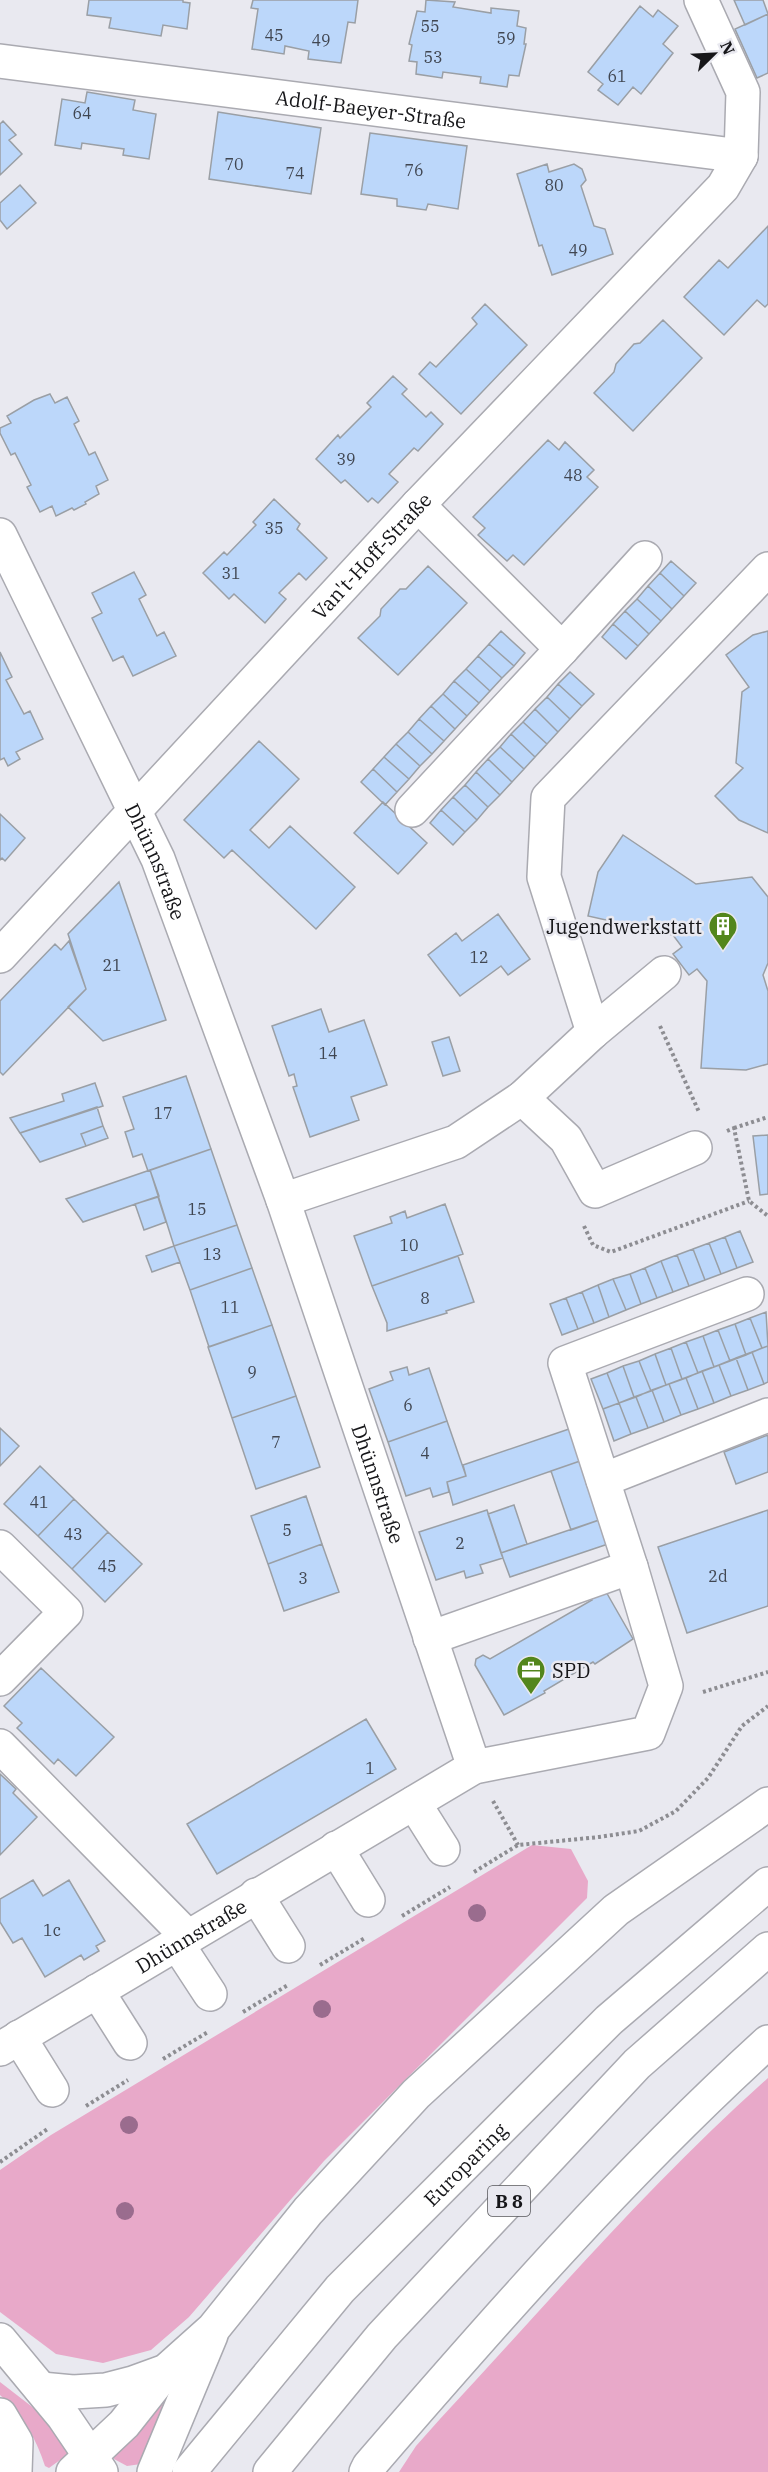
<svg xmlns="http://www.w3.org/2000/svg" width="768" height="2472" font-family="'IBM Plex Serif',serif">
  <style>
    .green { fill: #e8a9c9 }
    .building { fill: #bcd7fa; stroke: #9a9fa5; stroke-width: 1.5 }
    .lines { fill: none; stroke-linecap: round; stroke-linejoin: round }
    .minor-casing { stroke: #aaaab1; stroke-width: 36 }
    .major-casing { stroke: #aaaab1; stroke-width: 36 }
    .highway-casing { stroke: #aaaab1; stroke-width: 36 }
    .path { stroke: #8d8d92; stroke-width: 4; stroke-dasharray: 3 3; stroke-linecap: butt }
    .minor { stroke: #fff; stroke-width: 33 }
    .major { stroke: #fff; stroke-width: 33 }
    .highway { stroke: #fff; stroke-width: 33 }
    .tree { fill: #9a6c8e }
    .labels { text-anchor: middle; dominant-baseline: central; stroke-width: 5; stroke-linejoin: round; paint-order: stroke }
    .number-label { font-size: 16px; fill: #404651 }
    .shield { fill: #e9e9f0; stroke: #55555a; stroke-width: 1.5 }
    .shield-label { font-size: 18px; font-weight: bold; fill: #161619 }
    .street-label { font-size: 20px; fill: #161619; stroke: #e9e9f0 }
    .poi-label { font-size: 20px; fill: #161619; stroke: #e9e9f0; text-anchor: end }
  </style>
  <rect width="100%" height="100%" fill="#e9e9f0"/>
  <path class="green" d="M532 1845 571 1849 588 1881 587 1898 324 2161 189 2317 151 2350 103 2363 56 2354 0 2312V2170L51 2135Z
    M768 2078V2472H399L416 2446 440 2419C547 2304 650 2183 768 2078Z
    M0 2382 44 2416 71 2452 49 2468 45 2466C36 2438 23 2415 0 2395Z
    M171 2390 141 2464 127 2466 114 2459V2455Z"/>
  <path class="building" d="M89 0H183V2L190 3 187 29 163 25 161 36 109 28 111 18 87 15Z
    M253 0H358L355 23 348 22 341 63 308 59 309 51 285 46 284 54 252 49 258 9 251 8Z
    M426 0 455 2 453 7 491 13V8L519 11 517 26 526 28 524 44H526L519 76 509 75 507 87 480 83 481 77 443 72 442 78 416 74 417 62 409 61 412 45 409 44 417 11 425 12Z
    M734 0H763L768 14 745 25Z
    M640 6 653 17 658 10 678 26 663 44 673 53 641 94 633 87 618 105 598 90 603 84 588 72Z
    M768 14V73L757 78 735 29Z
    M87 92 135 100 133 110 156 114 149 159 123 155 124 149 82 143 81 149 55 145 62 99 85 103Z
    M218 112 321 128 311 194 209 179Z
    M3 121 16 135 9 140 22 154 0 175V124Z
    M370 133 467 146 458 209 428 204 426 210 397 206V199L361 194Z
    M547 164 549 172 574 164 582 169 586 180 581 186 594 226 605 229 613 254 552 275 542 245 539 246 517 174Z
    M20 185 36 203 7 229 0 220V203Z
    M768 226V304L765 307 757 300 724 335 684 297 719 260 728 268Z
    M485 304 527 345 461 414 419 374 430 362 436 367 477 324 472 318Z
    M663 320 702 358 633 431 594 393 614 372 616 364 634 344 640 343Z
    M393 376 407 389 402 394 426 417 431 412 443 424 418 451 414 448 389 474 398 482 378 503 372 498 368 502 345 480 341 483 316 459 338 435 340 438 371 407 367 403Z
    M50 394 55 403 67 397 79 421 74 424 89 455 95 452 108 480 96 486 99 494 85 502 86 504 74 510 72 508 56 516 52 506 40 512 27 487 31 485 15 453 11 455 0 433V428L11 423 7 416 34 400Z
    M548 440 559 450 565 442 594 470 587 477 598 487 524 565 513 555 507 561 478 535 485 528 473 517Z
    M274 499 300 524 297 529 327 558 306 580 299 573 279 593 286 599 265 623 234 594 229 599 203 573 224 552 227 555 256 525 253 522Z
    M671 561 696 583 684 596 660 573Z
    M428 566 467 603 398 675 358 638 380 616 381 609 400 589H406Z
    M134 572 146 595 139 599 157 636 164 632 176 656 133 676 123 656 113 661 92 618 102 613 92 593Z
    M660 573 684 596 672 609 648 586Z
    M648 586 672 609 661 621 637 599Z
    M637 599 661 621 649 634 625 611Z
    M625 611 649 634 638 646 613 624Z
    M613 624 638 646 626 659 602 637Z
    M501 631 525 653 514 666 489 644Z
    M768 631V833L739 820 715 796 743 768 736 763 742 692 749 687 726 655 753 635Z
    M489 644 514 666 502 678 478 656Z
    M0 652 12 677 6 680 24 714 30 711 43 739 16 752 20 759 8 766 4 758 0 760Z
    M478 656 502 678 490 691 466 669Z
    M466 669 490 691 479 703 454 681Z
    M570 672 594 694 582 706 558 684Z
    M454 681 479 703 467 716 443 694Z
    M558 684 582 706 570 719 547 697Z
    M443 694 467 716 455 729 431 706Z
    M547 697 570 719 558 732 535 709Z
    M431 706 455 729 444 741 419 719Z
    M535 709 558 732 547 744 523 722Z
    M419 719 444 741 432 754 408 732Z
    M523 722 547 744 535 757 511 734Z
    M408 732 432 754 420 766 396 744Z
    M511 734 535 757 524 769 500 747Z
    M259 741 299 779 250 830 269 848 290 826 355 887 316 929 232 850 224 858 184 820Z
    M396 744 420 766 409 779 384 757Z
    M500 747 524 769 512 782 488 759Z
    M384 757 409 779 397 792 373 769Z
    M488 759 512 782 500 795 476 772Z
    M373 769 397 792 385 805 361 782Z
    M476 772 500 795 488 807 465 785Z
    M465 785 488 807 477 820 453 797Z
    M453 797 477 820 465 832 441 810Z
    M383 802 427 843 398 874 354 833Z
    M441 810 465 832 453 845 430 823Z
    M0 814 25 838 5 861 2 858 0 860Z
    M623 835 696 884 752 877 768 897V963L763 975 768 991V1064L746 1070 701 1068 707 981 697 969 689 975 673 954 682 947 673 935 588 916 598 872Z
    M119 882 166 1020 103 1041 68 1007 86 989 68 934Z
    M498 914 530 959 508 975 501 966 460 996 428 955 456 933 462 941Z
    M69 941 86 989 3 1075 0 1072V1001L55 944 61 950Z
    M321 1009 329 1032 364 1020 387 1085 351 1097 359 1120 310 1137 293 1087 297 1086 294 1074 289 1076 272 1026Z
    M449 1037 460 1071 443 1076 432 1042Z
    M186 1076 211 1149 148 1171 142 1154 133 1157 125 1132 134 1129 123 1097Z
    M95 1083 103 1106 20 1133 10 1118 64 1101 62 1094Z
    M97 1107 103 1126 81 1134 86 1146 40 1162 20 1133Z
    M103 1126 108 1138 86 1146 81 1134Z
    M768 1135V1194L760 1195 753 1136Z
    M211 1149 237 1225 174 1246 150 1170Z
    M150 1170 159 1196 83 1222 66 1199Z
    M158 1197 166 1222 144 1230 135 1204Z
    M445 1204 463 1254 372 1286 354 1236 392 1223 390 1217 405 1211 407 1218Z
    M237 1225 252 1268 190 1290 174 1246Z
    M740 1231 753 1262 737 1268 725 1237Z
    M725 1237 737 1268 721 1274 709 1243Z
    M709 1243 721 1274 705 1280 693 1249Z
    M174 1246 180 1262 152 1272 146 1256Z
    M693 1249 705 1280 689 1286 677 1255Z
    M677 1255 689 1286 673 1292 661 1261Z
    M458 1256 474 1302 446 1311 447 1313 387 1331V1323L372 1286Z
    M661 1261 673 1292 657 1298 645 1268Z
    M252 1268 272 1325 209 1347 190 1290Z
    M645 1268 657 1298 641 1304 630 1274Z
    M630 1274 641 1304 626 1310 613 1279Z
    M613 1279 626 1310 609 1317 598 1285Z
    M598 1285 609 1317 594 1323 582 1292Z
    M582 1292 594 1323 578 1329 566 1298Z
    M566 1298 578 1329 562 1335 550 1304Z
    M766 1312 768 1346 762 1348 750 1318Z
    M750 1318 762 1348 746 1355 735 1324Z
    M735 1324 746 1355 730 1361 718 1330Z
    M272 1325 296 1396 232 1418 208 1347Z
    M718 1330 730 1361 714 1367 703 1336Z
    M703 1336 714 1367 698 1373 686 1342Z
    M686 1342 698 1373 682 1379 671 1348Z
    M768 1346V1382L764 1384 752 1352Z
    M671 1348 682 1379 666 1385 655 1354Z
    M752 1352 764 1384 748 1390 736 1358Z
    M655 1354 666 1385 651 1391 639 1361Z
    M736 1358 748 1390 731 1396 719 1365Z
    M639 1361 651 1391 634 1397 623 1366Z
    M719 1365 731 1396 714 1403 702 1371Z
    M623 1366 634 1397 619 1403 607 1373Z
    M407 1367 409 1375 429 1368 447 1421 388 1442 369 1389 393 1380 390 1372Z
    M702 1371 714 1403 698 1409 686 1378Z
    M607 1373 619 1403 603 1409 591 1379Z
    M686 1378 698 1409 681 1415 669 1384Z
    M669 1384 681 1415 664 1422 652 1390Z
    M652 1390 664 1422 648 1428 636 1397Z
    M296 1396 320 1467 256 1489 232 1418Z
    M636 1397 648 1428 631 1434 619 1403Z
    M619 1403 631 1434 614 1441 603 1409Z
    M447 1421 466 1476 447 1482 449 1492 433 1497 430 1488 406 1496 388 1442Z
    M0 1428 19 1446 0 1466Z
    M572 1428 583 1460 453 1505 447 1482 466 1476 463 1465Z
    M768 1435V1472L736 1484 724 1452Z
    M583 1460 602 1519 571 1530 551 1471Z
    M40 1466 74 1499 38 1536 4 1504Z
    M306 1496 322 1544 268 1564 251 1516Z
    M74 1499 108 1532 72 1569 38 1536Z
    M514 1505 527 1544 501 1553 488 1514Z
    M487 1510 503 1558 480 1565 483 1573 466 1578 464 1571 436 1580 419 1532Z
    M768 1510V1606L687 1633 658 1547Z
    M602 1519 611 1543 510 1577 501 1553Z
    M108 1532 142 1564 105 1602 72 1569Z
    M322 1544 339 1592 284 1611 268 1564Z
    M605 1590 633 1639 595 1664 593 1662 544 1691 545 1693 504 1715 475 1665 476 1659 483 1655 490 1659 592 1600 590 1597Z
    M41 1668 114 1737 76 1776 58 1759 54 1764 17 1728 22 1723 4 1706Z
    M366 1719 396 1769 217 1874 187 1824Z
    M0 1774 16 1789 13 1793 37 1817 0 1855Z
    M33 1880 43 1896 69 1880 105 1941 96 1946 99 1951 84 1960 81 1955 45 1977 22 1938 13 1943 0 1922V1899Z"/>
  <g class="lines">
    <g class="minor-casing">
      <g id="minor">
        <path id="s1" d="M0 61 741 156"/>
        <path d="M418 505 562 649 645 558"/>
        <path id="s2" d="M0 535 158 859 283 1200 474 1767"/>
        <path d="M412 810 562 649"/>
        <path id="s3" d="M0 956 418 505 723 187 741 156 743 92 701 0"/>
        <path d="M593 1032 544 877 548 798 768 569"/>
        <path d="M522 1098 566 1139 595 1191 695 1148"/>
        <path d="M283 1200 456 1142 522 1098 593 1032 664 973"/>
        <path d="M603 1480 768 1415"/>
        <path d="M0 1547 66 1612 0 1679"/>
        <path d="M430 1638 631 1567"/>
        <path d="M0 1746 187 1936"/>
        <path d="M414 1803 443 1849"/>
        <path d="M336 1848 368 1900"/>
        <path d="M256 1895 288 1946"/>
        <path d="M176 1942 210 1994"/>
        <path d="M97 1991 130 2043"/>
        <path d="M19 2037 52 2090"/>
        <path id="s4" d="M0 2049 474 1767 648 1733 666 1686 631 1567 565 1363 747 1294"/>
        <path d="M73 2472 124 2424 166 2371"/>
      </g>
    </g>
    <g class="major-casing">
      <path id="major" d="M0 2340 63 2416 101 2472
        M0 2415 16 2442 15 2472"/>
    </g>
    <g class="highway-casing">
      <g id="highway">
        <path d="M41 2389 73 2392 106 2390 133 2383 166 2371 213 2329 308 2211 416 2094 616 1910 768 1804"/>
        <path d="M154 2472 211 2335"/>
        <path id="s5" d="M189 2472 340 2289 609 2020 768 1884"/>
        <path d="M270 2472 382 2336 637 2064 768 1949"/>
        <path d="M366 2472 369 2466C496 2319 624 2173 768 2042"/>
      </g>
    </g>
    <path class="path" d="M660 1026 699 1112
      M734 1128 768 1117
      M727 1131 734 1128 749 1201 768 1216
      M584 1226 593 1245 611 1252 749 1201
      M703 1692 768 1672
      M493 1801 518 1845
      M474 1872 518 1845 599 1837 639 1831 676 1811 708 1778 742 1726 768 1706
      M402 1916 450 1887
      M320 1965 365 1938
      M243 2012 288 1985
      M163 2059 208 2032
      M86 2106 128 2080
      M0 2162 49 2128"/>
    <use href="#minor" class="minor"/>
    <use href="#major" class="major"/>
    <use href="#highway" class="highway"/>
  </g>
  <g class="tree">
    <circle cx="477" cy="1913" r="9"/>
    <circle cx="322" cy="2009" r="9"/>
    <circle cx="129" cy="2125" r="9"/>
    <circle cx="125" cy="2211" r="9"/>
  </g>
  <defs>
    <g id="building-pin" transform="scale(1.5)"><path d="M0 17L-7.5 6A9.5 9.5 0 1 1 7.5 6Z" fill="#53861c" stroke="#e9e9f0"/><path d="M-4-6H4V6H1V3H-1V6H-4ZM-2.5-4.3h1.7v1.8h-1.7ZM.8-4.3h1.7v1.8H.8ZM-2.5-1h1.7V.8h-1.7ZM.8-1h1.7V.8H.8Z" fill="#fff"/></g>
    <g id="office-pin" transform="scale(1.5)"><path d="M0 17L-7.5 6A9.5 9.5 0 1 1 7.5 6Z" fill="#53861c" stroke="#e9e9f0"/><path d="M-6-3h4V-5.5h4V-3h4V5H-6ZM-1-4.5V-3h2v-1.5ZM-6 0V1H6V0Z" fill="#fff"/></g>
  </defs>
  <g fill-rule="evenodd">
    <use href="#building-pin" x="723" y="926"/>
    <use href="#office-pin" x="531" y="1670"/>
  </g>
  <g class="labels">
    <g class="number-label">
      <text x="430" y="26">55</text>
      <text x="274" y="35">45</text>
      <text x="506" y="38">59</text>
      <text x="321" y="40">49</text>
      <text x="433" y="57">53</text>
      <text x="617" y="76">61</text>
      <text x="82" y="113">64</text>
      <text x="234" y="164">70</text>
      <text x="414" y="170">76</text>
      <text x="295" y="173">74</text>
      <text x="554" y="185">80</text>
      <text x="578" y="250">49</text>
      <text x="346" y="459">39</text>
      <text x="573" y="475">48</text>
      <text x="274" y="528">35</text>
      <text x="231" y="573">31</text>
      <text x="479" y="957">12</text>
      <text x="112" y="965">21</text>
      <text x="328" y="1053">14</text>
      <text x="163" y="1113">17</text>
      <text x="197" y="1209">15</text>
      <text x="409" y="1245">10</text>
      <text x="212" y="1254">13</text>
      <text x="425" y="1298">8</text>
      <text x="230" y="1307">11</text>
      <text x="252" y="1372">9</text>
      <text x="408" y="1405">6</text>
      <text x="276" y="1442">7</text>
      <text x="425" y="1453">4</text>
      <text x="39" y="1502">41</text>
      <text x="287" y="1530">5</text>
      <text x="73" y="1534">43</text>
      <text x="460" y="1543">2</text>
      <text x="107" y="1566">45</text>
      <text x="718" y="1576">2d</text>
      <text x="303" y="1578">3</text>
      <text x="370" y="1768">1</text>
      <text x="52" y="1930">1c</text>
    </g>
    <rect class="shield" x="488" y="2186" width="42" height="30" rx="4.5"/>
    <g class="shield-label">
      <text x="509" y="2201">B 8</text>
    </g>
    <g class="street-label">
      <text stroke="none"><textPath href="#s1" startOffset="374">Adolf-Baeyer-Straße</textPath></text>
      <text stroke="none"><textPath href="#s3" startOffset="546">Van't-Hoff-Straße</textPath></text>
      <text stroke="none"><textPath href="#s2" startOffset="362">Dhünnstraße</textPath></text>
      <text stroke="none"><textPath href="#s2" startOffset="1023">Dhünnstraße</textPath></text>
      <text stroke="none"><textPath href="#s4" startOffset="222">Dhünnstraße</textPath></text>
      <text stroke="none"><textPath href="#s5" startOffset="414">Europaring</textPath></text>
    </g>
    <g class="poi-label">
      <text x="702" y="926">Jugendwerkstatt</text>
      <text x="552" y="1670" text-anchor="start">SPD</text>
    </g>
  </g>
  <g transform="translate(714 54) rotate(66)" stroke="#e9e9f0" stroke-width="4.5" paint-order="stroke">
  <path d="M0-4.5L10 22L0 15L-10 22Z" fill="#161619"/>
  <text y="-9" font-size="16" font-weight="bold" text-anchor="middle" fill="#161619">N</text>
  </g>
</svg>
